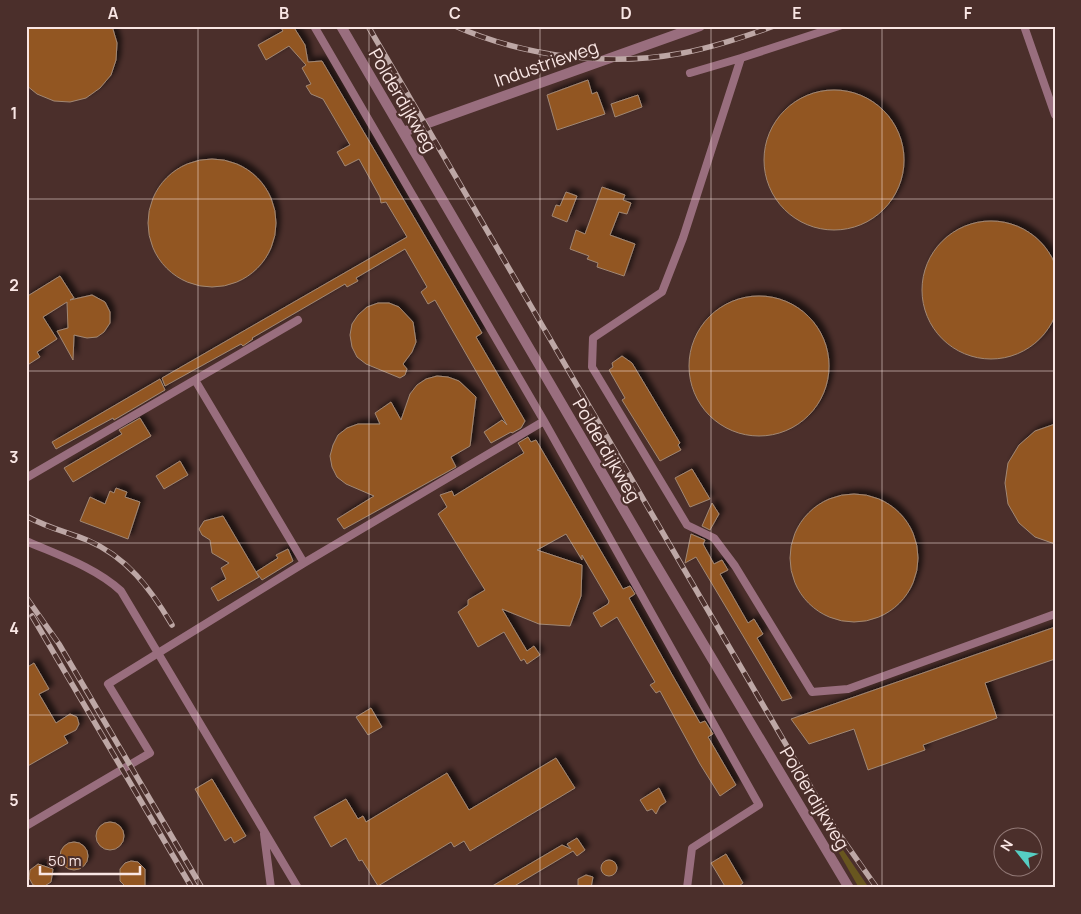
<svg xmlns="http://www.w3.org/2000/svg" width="1081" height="914" font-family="Manrope,sans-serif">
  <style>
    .green { fill: #68561f }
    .building { fill: #925620; stroke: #a18774; filter: url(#shadow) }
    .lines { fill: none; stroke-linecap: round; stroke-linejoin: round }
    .lane { stroke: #996e7e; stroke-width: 8 }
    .street { stroke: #996e7e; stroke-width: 10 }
    .rail-casing { stroke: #bda7a5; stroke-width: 5.5 }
    .rail { stroke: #4b2f2b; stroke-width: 4; stroke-dasharray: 11; stroke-linecap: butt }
    .grid { fill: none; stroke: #f9e6e4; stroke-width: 1; stroke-opacity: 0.55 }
    .labels { text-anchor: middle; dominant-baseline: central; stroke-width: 4.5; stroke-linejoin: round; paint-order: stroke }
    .street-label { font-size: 18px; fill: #f9e6e4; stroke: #4b2f2b }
    .neatline { fill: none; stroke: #f9e6e4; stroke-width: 2 }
    .grid-label { font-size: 16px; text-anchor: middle; font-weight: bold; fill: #f9e6e4 }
  </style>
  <defs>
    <filter id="shadow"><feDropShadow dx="4.5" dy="-4.5" stdDeviation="2.5" flood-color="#0009"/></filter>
  </defs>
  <rect width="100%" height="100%" fill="#4b2f2b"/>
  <path class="green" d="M828 828 869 888H859L826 830Z"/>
  <path class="building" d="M26 26H112L117 43 116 60 111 75 100 88 86 98 70 102 54 101 37 94 26 85Z
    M280 26H293L305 45 308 62 322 61 482 333 476 337 525 421 521 428 512 433 511 432 491 443 484 432 502 420 507 425 435 300 428 304 421 292 427 287 405 249 356 278 358 281 347 287 345 284 252 338 253 339 243 346 241 344 165 386 162 378 407 237 386 202 381 203 380 197 359 159 345 166 337 152 350 145 323 99 311 94 306 86 311 84 302 68 306 65 289 46 266 60 258 45 283 31Z
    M588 80 592 94 597 92 605 114 557 130 547 95Z
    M764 160a70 70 0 1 1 140 0a70 70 0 1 1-140 0Z
    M638 95 642 107 615 117 611 104Z
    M148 223a64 64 0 1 1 128 0a64 64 0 1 1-128 0Z
    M602 187 625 195 623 200 631 203 627 214 619 212 610 235 635 244 624 276 597 267 598 263 587 259 589 256 570 249 576 230 585 234Z
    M566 192 577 196 567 222 552 216 556 205 560 206Z
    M922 290a69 69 0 1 1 138 0a69 69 0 1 1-138 0Z
    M60 276 74 298 70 300 92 295 105 302 110 312V323L104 332 97 337 87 338 74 335 73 360 57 331 68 328 67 302 43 317 57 339 37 352 40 357 26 366V297Z
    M689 366a70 70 0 1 1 140 0a70 70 0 1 1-140 0Z
    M378 303H389L399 307 413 322 416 342 412 352 403 364 407 369 405 375 400 378 366 364 357 357 352 347 350 335 352 324 358 315 367 307Z
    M622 356 632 363 680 443 678 445 681 450 660 461 622 400 625 398 609 370 613 367 612 363Z
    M437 376 448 377 459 381 476 397 470 446 451 457 456 467 344 529 337 519 374 496 346 484 337 477 332 467 330 456 333 445 338 435 347 428 358 424H380L375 413 391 402 401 420 410 394 417 385 426 379Z
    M160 379 165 390 114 420 113 418 56 449 52 442Z
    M140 418 151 436 73 482 64 468 122 434 119 430Z
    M1055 424V544L1035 537 1019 523 1008 504 1005 483 1008 463 1019 445 1035 431Z
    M528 437 531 442 536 440 623 589 630 586 635 594 629 598 674 678 700 723 705 721 713 734 708 737 736 785 720 796 700 764 660 691 656 693 650 685 655 682 617 617 601 627 593 613 608 604 609 601 582 555V560L566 534 537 550 582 565 581 596 570 626 539 624 502 609 527 651 534 646 540 655 527 664 524 659 521 661 504 632 478 647 458 612 468 605V600L485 590 438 514 447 507 440 495 452 491 454 496 524 453 518 443Z
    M180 461 188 475 164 489 156 476Z
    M692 469 710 499 690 507 675 478Z
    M116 488 127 492 125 497 140 502 128 539 80 521 90 497 105 504 110 491 114 493Z
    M790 558a64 64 0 1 1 128 0a64 64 0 1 1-128 0Z
    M712 503 719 514 710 530 702 526Z
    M223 516 259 577 218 601 211 588 226 579 221 568 229 563 212 553 210 540 202 535 199 529 204 521Z
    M691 534 705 540 703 544 714 564 722 560 728 570 720 574 748 623 754 619 763 634 757 638 792 698 782 701 696 557 685 563Z
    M288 549 293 561 262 580 256 572 278 558 276 555Z
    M1055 627V659L985 683 997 718 923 745 925 750 868 770 854 729 809 744 791 719Z
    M34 663 49 689 39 694 56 723 70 714 77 717 79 724 76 730 64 736 68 743 26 767V668Z
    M371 708 382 727 368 735 356 717Z
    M556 758 575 788 470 851 464 841 454 847 451 842 378 886 362 860 359 861 346 838 331 847 314 817 346 799 358 819 363 816 366 822 447 773 469 810Z
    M212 779 246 836 234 843 231 837 225 841 195 789Z
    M659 788 666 802 660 806 656 814 652 809 647 811 640 800Z
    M96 836a14 14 0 1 1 28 0a14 14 0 1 1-28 0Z
    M577 838 585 850 577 856 573 851 511 888H489L562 845 571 849 567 844Z
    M60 856a14 14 0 1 1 28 0a14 14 0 1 1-28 0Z
    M726 854 743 883 736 888H726L711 863Z
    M601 868a8 8 0 1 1 16 0a8 8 0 1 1-16 0Z
    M131 861 138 862 145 869V888H127L120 881V869L125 863Z
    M38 864 53 869 51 882 43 887 33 885 29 878 30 870Z
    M586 875 593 877 591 888H578V879Z"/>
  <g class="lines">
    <path class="lane" d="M314 26 544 421 759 805 692 848 687 888
      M839 26 741 58 683 238 662 292 593 338 592 367 687 525 714 538 735 566 812 692 848 689 1055 614
      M1024 26 1055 115
      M690 73 741 58
      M195 380 304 563
      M26 478 298 320
      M26 541C58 555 95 567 121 591L298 888
      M26 826 150 753 108 684 304 563 544 421
      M264 834 271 888"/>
    <path class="street" d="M341 26 646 548 849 888
      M403 132 700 26"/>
    <g class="rail-casing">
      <path id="rail" d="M368 26 834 827 877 888
        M455 26C525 57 608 67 683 53 714 47 744 37 774 26
        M26 516C46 527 66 532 87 540 127 557 150 588 172 625
        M26 597 59 644 202 888
        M32 616 192 888"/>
    </g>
    <use href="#rail" class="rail"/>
  </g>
  <path class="grid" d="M198 26V888M369 26V888M540 26V888M711 26V888M882 26V888M26 199H1055M26 371H1055M26 543H1055M26 715H1055"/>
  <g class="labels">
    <g class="street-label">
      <text transform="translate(546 63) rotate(-19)">Industrieweg</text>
      <text transform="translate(403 100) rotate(60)">Polderdijkweg</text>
      <text transform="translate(607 450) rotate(60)">Polderdijkweg</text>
      <text transform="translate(815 798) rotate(59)">Polderdijkweg</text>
    </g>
  </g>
  <rect width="1081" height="914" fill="none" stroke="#4b2f2b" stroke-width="55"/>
  <g transform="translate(1018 852) rotate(300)"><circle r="24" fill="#4b2f2b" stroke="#917875"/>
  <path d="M0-4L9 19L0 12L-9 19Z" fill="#56cec3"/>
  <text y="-8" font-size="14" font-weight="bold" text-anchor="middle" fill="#f9e6e4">N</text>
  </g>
  <path d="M40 866v8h100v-8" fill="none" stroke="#f9e6e4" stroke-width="2.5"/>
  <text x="48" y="866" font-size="15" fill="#f9e6e4" stroke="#4b2f2b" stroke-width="4" paint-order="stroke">50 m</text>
  <rect x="28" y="28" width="1026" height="858" class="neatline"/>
  <g class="grid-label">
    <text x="113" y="19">A</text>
    <text x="284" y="19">B</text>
    <text x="455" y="19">C</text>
    <text x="626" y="19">D</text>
    <text x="797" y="19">E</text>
    <text x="968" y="19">F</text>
    <text x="14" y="119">1</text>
    <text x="14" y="291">2</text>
    <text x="14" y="463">3</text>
    <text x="14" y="634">4</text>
    <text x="14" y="806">5</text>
  </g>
</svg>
